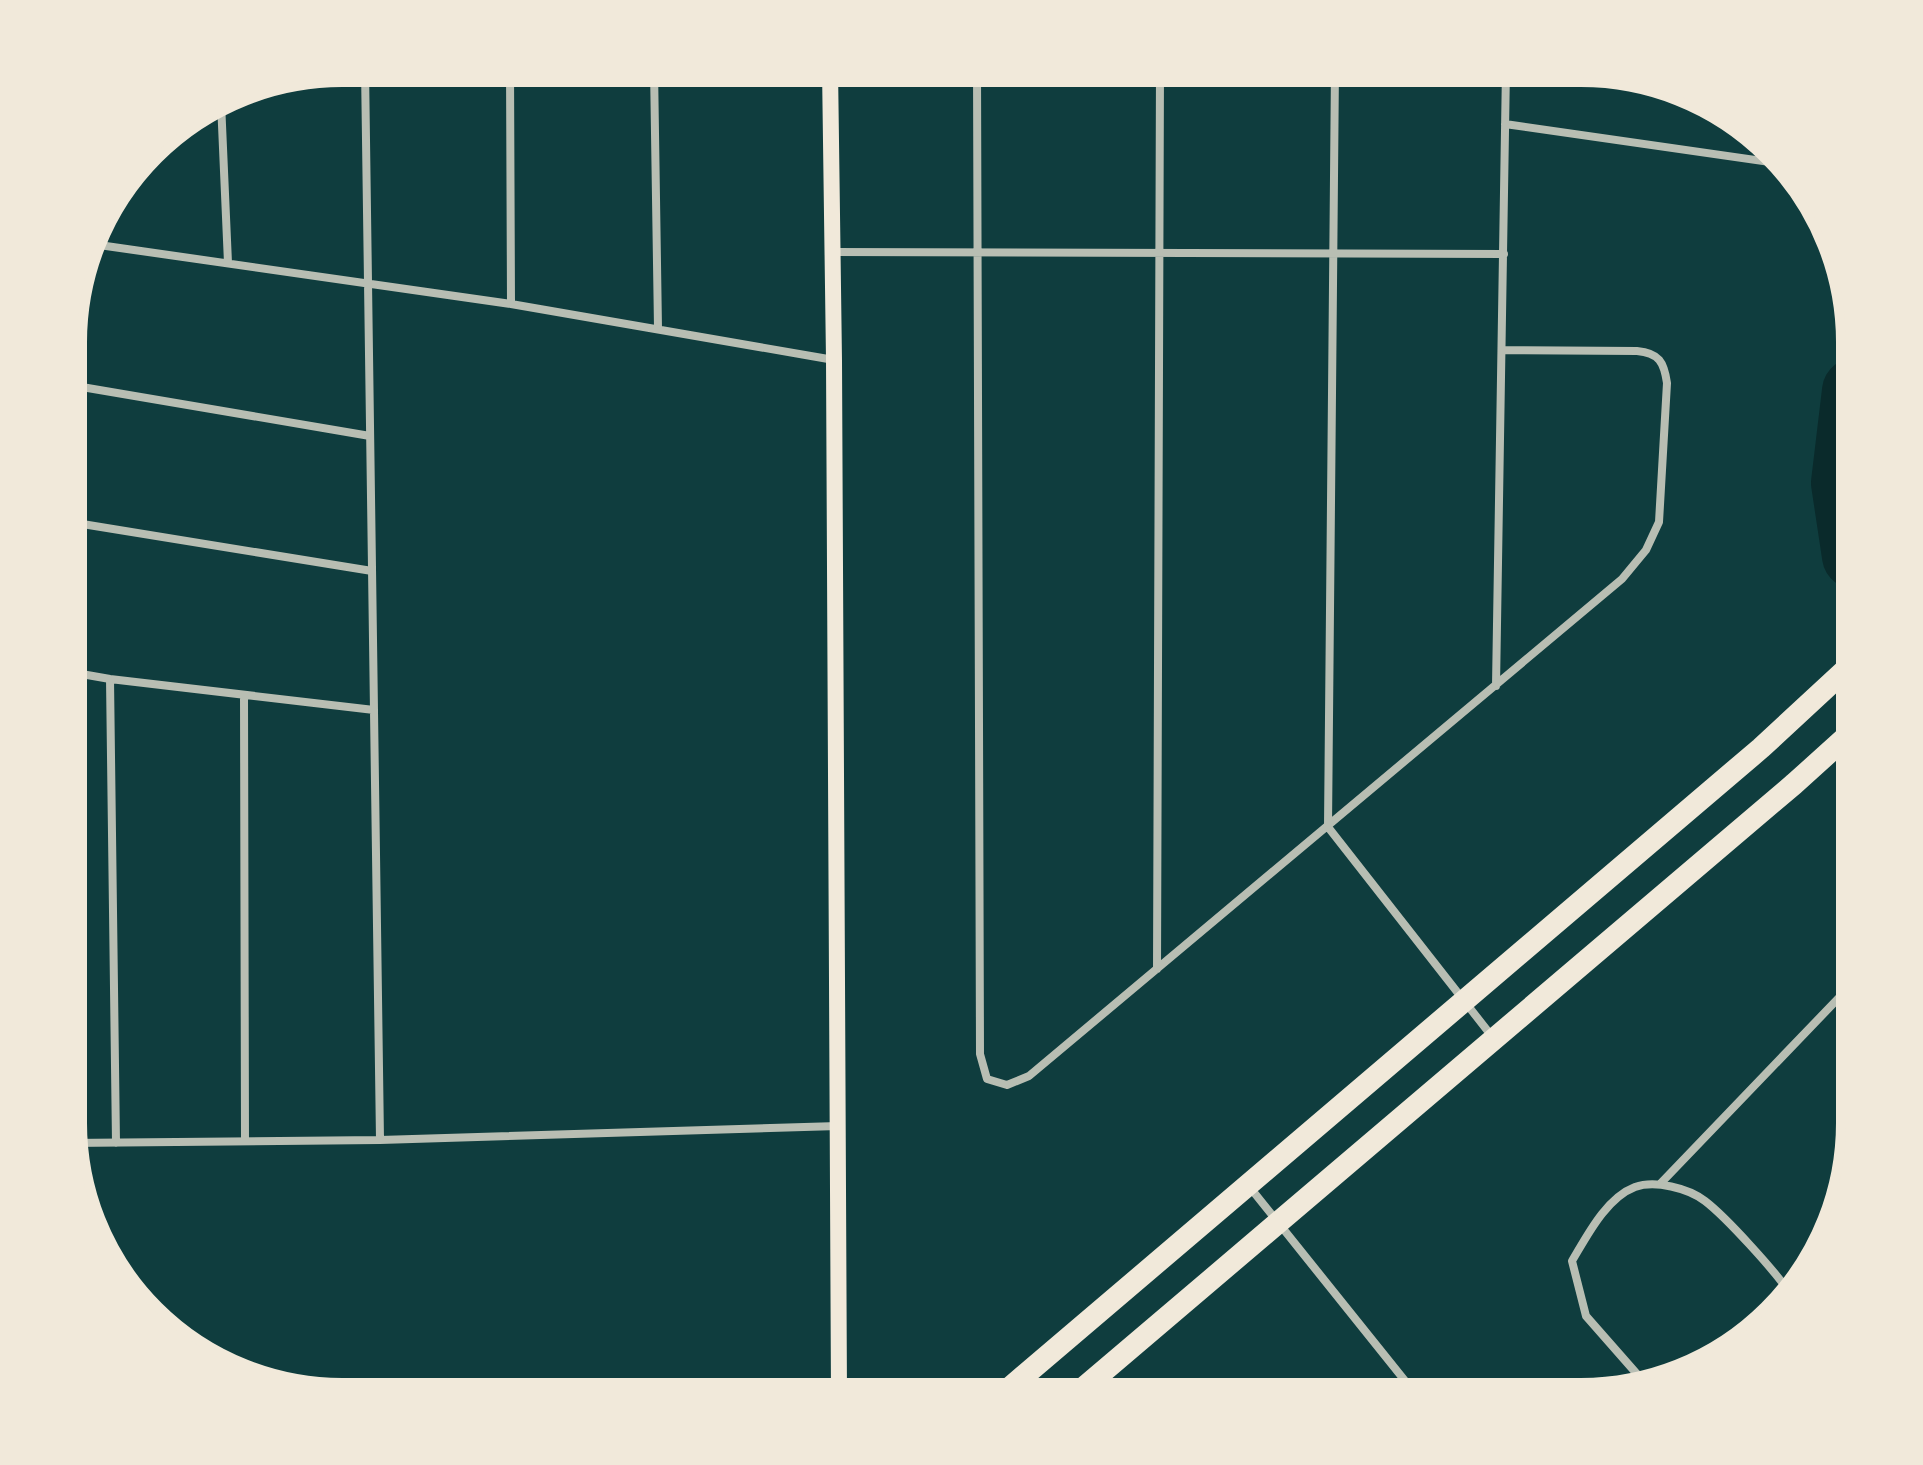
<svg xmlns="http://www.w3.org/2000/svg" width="1923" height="1465" font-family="Merriweather,serif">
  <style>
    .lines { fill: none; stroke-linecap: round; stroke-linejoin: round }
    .river { stroke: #0a2a2b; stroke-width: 66 }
    .minor { stroke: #b8beb3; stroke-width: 8 }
    .secondary { stroke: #f1e9da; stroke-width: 16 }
    .trunk { stroke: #f1e9da; stroke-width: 22 }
    .rim { fill: none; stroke: #f1e9da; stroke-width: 10 }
  </style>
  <rect width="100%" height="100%" fill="#0f3d3e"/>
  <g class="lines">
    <path class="river" d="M1855 556 1844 483 1855 391"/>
    <path class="minor" d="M365 68 380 1140
      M510 68 511 304
      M654 68 658 328
      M977 68 980 1054 987 1079 1007 1085 1029 1076 1622 579 1646 550 1659 522 1667 383C1664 362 1659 353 1637 351L1502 350
      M1335 68 1328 827 1494 1039
      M221 102 228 263
      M1505 124 1783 164
      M92 244 511 304 834 360
      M833 252 1504 254
      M70 385 370 436
      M70 522 372 571
      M70 672 110 679 374 710
      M110 679 116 1143
      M1496 686 1506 69
      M244 695 245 1141
      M1157 969 1160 68
      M69 1143 380 1140 838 1126
      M1661 1183 1854 982
      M1248 1185 1418 1397
      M1787 1290 1808 1271
      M1644 1382 1586 1316 1572 1261C1587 1236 1606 1198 1635 1187 1655 1180 1688 1188 1705 1201 1726 1217 1777 1273 1792 1296"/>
    <path class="secondary" d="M830 68 834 360 839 1397"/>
    <path class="trunk" d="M999 1397 1761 748 1855 661
      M1073 1397 1794 784 1855 729"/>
  </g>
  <path d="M0 0H1923V1465H0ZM342 82H1581A260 260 0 0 1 1841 342V1123A260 260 0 0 1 1581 1383H342A260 260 0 0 1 82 1123V342A260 260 0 0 1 342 82Z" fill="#f1e9da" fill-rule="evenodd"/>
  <path class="rim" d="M342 82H1581A260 260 0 0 1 1841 342V1123A260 260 0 0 1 1581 1383H342A260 260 0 0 1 82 1123V342A260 260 0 0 1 342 82Z"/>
</svg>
